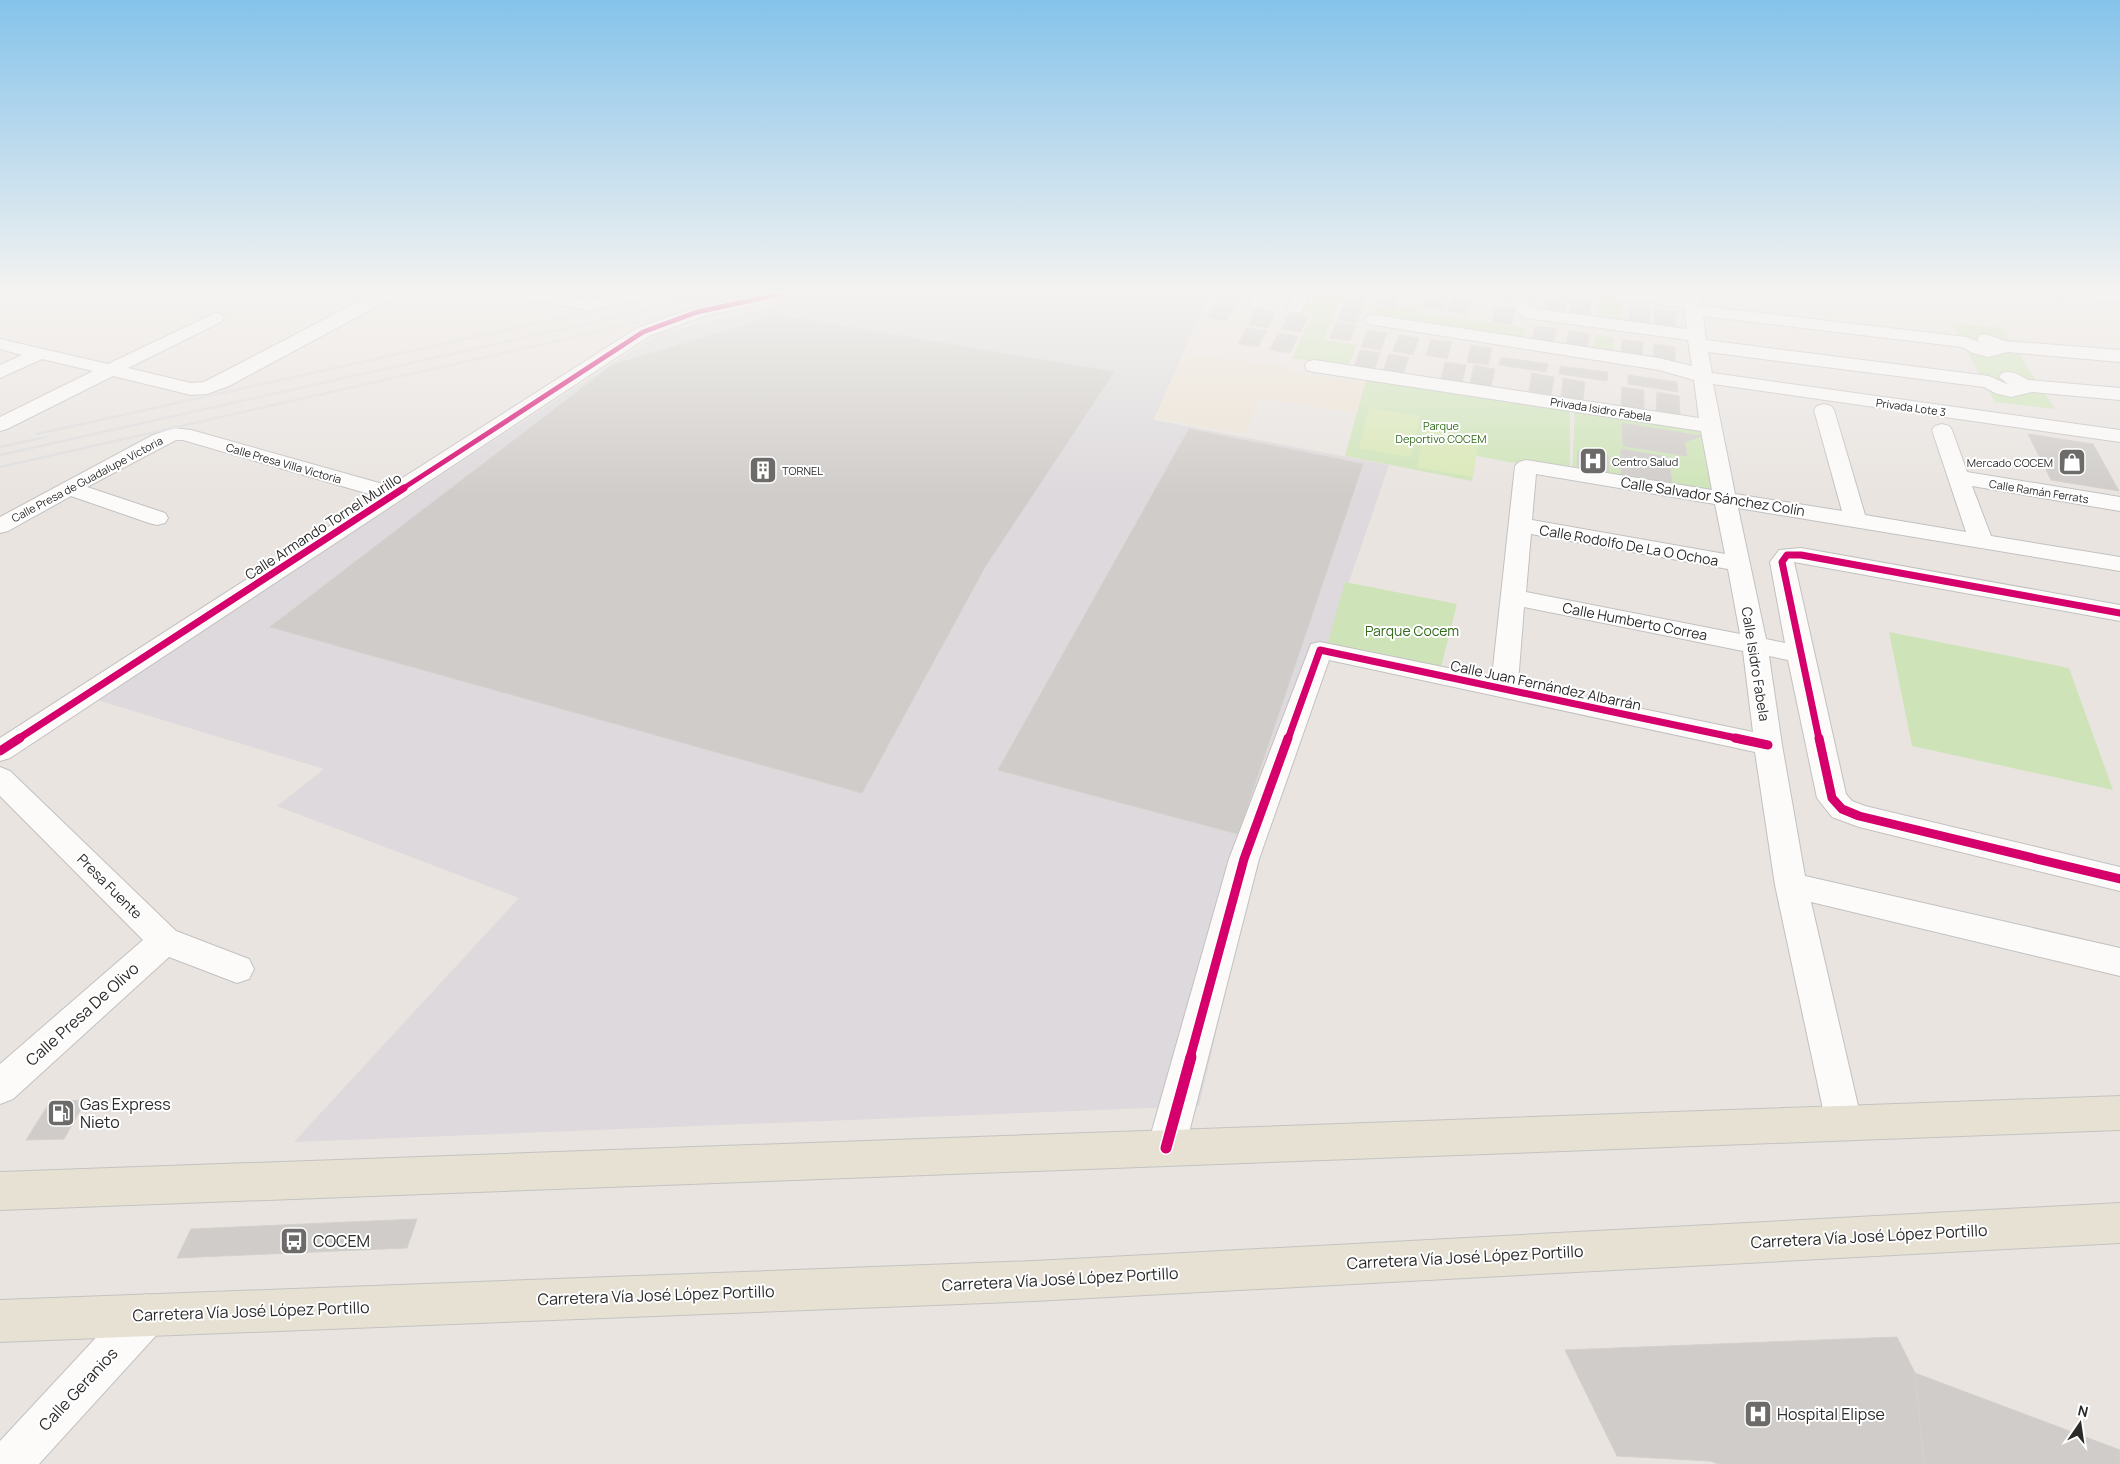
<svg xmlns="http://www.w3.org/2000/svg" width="2120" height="1464" font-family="Manrope,sans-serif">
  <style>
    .industrial { fill: #ddd9dc }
    .education { fill: #ece2d4 }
    .green { fill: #cee4b8 }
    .pitch { fill: #d9e8b6 }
    .building { fill: #cfccc9; stroke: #d4d0cc }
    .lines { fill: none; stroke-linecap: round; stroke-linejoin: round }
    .minor-casing { stroke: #c2c1c1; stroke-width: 2 }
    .major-casing { stroke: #c4c3c1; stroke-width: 2 }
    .minor { fill: #fcfbfa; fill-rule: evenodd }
    .major { fill: #e6e1d3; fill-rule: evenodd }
    .rail { stroke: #deddde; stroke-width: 2.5 }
    .cycleway-far3-casing { stroke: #fff; stroke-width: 8 }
    .cycleway-far2-casing { stroke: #fff; stroke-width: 9 }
    .cycleway-far1-casing { stroke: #fff; stroke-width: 12 }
    .cycleway-casing { stroke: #fff; stroke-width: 14 }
    .cycleway-far3 { stroke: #d6006c; stroke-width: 5 }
    .cycleway-far2 { stroke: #d6006c; stroke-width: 7 }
    .cycleway-far1 { stroke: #d6006c; stroke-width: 9 }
    .cycleway { stroke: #d6006c; stroke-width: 11 }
    .labels { text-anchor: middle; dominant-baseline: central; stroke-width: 4; stroke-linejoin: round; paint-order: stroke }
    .far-street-label { font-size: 11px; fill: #2a2a2a; stroke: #fff }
    .far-park-label { font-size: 11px; fill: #2f6919; stroke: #fff }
    .far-poi-label { font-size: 11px; fill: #2a2a2a; stroke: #fff; text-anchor: start }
    .street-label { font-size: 14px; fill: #2a2a2a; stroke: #fff }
    .park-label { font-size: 14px; fill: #2f6919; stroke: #fff }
    .near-street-label { font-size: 16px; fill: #2a2a2a; stroke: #fff }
    .near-poi-label { font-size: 16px; fill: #2a2a2a; stroke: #fff; text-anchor: start }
  </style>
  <rect width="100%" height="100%" fill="#e9e4e0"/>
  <path class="industrial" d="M836 291H1210L1154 420 1389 465 1262 835 1199 1106 294 1142 519 898 277 806 324 769 97 700 659 333Z"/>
  <path class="education" d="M1186 353 1289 367V372L1365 383 1356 413 1260 398 1245 434 1154 418Z"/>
  <path class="green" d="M1312 291H1343L1324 340 1357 345 1348 367 1292 358 1313 314 1304 312Z
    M1598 296 1622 300 1623 321 1597 317Z
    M1402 304 1415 306 1414 312 1525 328 1524 338 1377 316 1368 305 1401 310Z
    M1951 323 2002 328 2055 409 1995 402Z
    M1595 335 1614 338V354L1593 350Z
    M1367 376 1570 408V473L1476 456 1472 481 1345 456Z
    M1575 409 1716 431 1728 501 1572 473Z
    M1345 582 1457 604 1440 671 1327 646Z
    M1889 632 2069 668 2113 790 1912 746Z"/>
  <path class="pitch" d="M1369 408 1420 416 1411 457 1359 448Z
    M1424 429 1479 437 1473 477 1417 467Z"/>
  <path class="building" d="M1223 291H1243L1236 304 1217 301Z
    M1349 291H1369L1363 306 1344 303Z
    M1381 291 1400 292 1395 307 1376 304Z
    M1453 291H1473L1471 298 1452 295Z
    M1573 291H1592V299L1572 296Z
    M1429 293 1448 295 1443 310 1424 307Z
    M1548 294 1567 297 1565 312 1545 309Z
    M1452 296 1471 299 1467 314 1448 311Z
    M1572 298 1591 301 1590 316 1570 313Z
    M1217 303 1235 306 1226 321 1207 318Z
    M1344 305 1363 308 1356 323 1337 320Z
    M1630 306 1650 308 1649 324 1629 321Z
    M1495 307 1515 310 1512 325 1492 322Z
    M1257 309 1276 312 1268 328 1249 325Z
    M1655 309 1676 312V328L1655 325Z
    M1289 314 1308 317 1301 332 1281 329Z
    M777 315 1114 372 985 567 862 793 270 627 612 365Z
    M1337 322 1356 325 1350 341 1330 338Z
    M1535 326 1556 329 1553 345 1533 342Z
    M1247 328 1267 331 1258 347 1238 344Z
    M1368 330 1387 333 1381 350 1361 347Z
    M1569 331 1589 334 1588 351 1566 347Z
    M1278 333 1298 336 1290 353 1270 350Z
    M1399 335 1419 338 1413 355 1393 351Z
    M1431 339 1452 342 1447 359 1426 355Z
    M1622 339 1643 342 1642 359 1621 355Z
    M1654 344 1675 347V364L1653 360Z
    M1471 345 1492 348 1488 365 1467 362Z
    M1360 350 1380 353 1374 370 1354 366Z
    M1389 354 1409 357 1403 374 1383 371Z
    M1501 357 1548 364 1546 372 1499 365Z
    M1445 362 1466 365 1462 383 1441 379Z
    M1474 365 1495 369 1491 387 1470 383Z
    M1560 366 1608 372 1607 381 1559 374Z
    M1532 373 1554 377 1551 395 1529 391Z
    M1628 375 1677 382 1678 392 1628 384Z
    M1563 378 1585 382 1583 400 1561 397Z
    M1622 387 1644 390V409L1621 406Z
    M1657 392 1679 396 1680 415 1656 411Z
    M1622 423 1702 436 1685 442 1687 456 1623 446Z
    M1189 429 1363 464 1238 834 998 770Z
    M2028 434 2093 444 2119 491 2051 480Z
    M1621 449 1668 457 1672 482 1621 474Z
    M1578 451 1608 455 1609 472 1577 466Z
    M86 1100 64 1139 26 1140 50 1102Z
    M417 1219 407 1248 177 1258 191 1229Z
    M1897 1337 1915 1373 1924 1464H1718L1711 1461 1617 1456 1565 1350Z
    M1915 1373 2120 1450V1464H1924Z"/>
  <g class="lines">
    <g class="minor-casing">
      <path id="minor" d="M379 291H400L398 295 229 386 207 394 191 395 113 376 7 429 0 431V417L93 371 42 359 0 378V365L22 355 0 349V339L108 364 215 313 221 314 224 318 221 322 128 368 191 383 204 382Z
        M502 291H541L590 300 631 291H666L664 295 658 296 590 310 510 296 504 295Z
        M768 291H802L800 295 704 316 649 336 10 758 0 761V738L376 496 183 440H176L87 487 165 513 168 518 165 523 157 525 149 523 71 496 8 531 0 533V517L153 435 174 428 191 430 390 486 637 328 691 309Z
        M1253 291H1270L1263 307 1257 308 1251 307 1248 303Z
        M1294 291H1311L1302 312 1296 313 1290 312 1287 308Z
        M1510 291H1528L1529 305 1537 309 1687 329 1684 307 1609 298 1603 297 1600 293 1602 291H1638L1682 297V291H1699L1701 306 1967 337 1979 342 1977 339 1980 335 1986 334 2005 341 2120 350V362L2008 352 1988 357 1973 353 1962 347 1703 316 1706 340 1989 376 2009 385 1999 377 2002 373C2013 370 2019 375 2028 380L2120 388V400L2032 392 2011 397 1995 393 1984 387 1708 352 1712 373 2120 430V442L1713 384 1735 494 1842 511 1814 410 1817 406 1824 404 1831 406 1834 410 1865 515 1966 532 1932 430 1935 426 1942 424 1949 426 1952 430 1967 472 2120 497V511L1972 486 1991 536 2120 557V571L1738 508 1766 639 1785 643 1770 562 1779 550 1801 548 2120 605V621L1794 562 1846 794 1852 801 1865 806 2120 867V891L1859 827 1832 817 1817 798 1788 660 1769 656 1782 745 1805 876 2120 948V976L1811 902 1862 1123 1857 1135 1844 1140 1831 1135 1826 1123 1775 885 1755 752 1329 660 1259 859 1185 1148 1179 1161 1166 1166 1153 1161 1147 1148 1229 859 1311 644 1320 642 1492 677 1515 466 1519 462 1526 460 1712 490 1701 431 1314 372 1307 370 1305 366 1307 362 1314 360 1699 418 1694 380 1659 370 1374 325 1368 324 1365 320 1368 316 1374 315 1659 358 1692 366 1688 340 1527 318C1514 312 1511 304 1510 291ZM1536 474 1715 504 1725 554 1532 520ZM1531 534 1728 569 1740 634 1526 592ZM1524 607 1743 651 1753 732 1518 683Z
        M2051 291 2120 292V302L2059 296 2053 295Z
        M0 767 10 771 176 931 249 959 254 969 249 979 237 983 169 957 13 1099 0 1104V1064L143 940 0 796Z
        M146 1294 161 1300 167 1315 161 1330 39 1464H0V1441L131 1300Z"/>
    </g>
    <g class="major-casing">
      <path id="major" d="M2120 1096V1130L0 1210V1172Z
        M2120 1203V1243L1034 1301 0 1342V1300L1034 1261Z"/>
    </g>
    <use href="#minor" class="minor"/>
    <use href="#major" class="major"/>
    <path class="rail" d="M37 434 683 291
      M0 447 46 437
      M0 455 733 291
      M0 467 777 291"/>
    <g class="cycleway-far3-casing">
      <path id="cycleway-far3" d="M402 489 643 332 697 312 794 291"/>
    </g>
    <g class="cycleway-far2-casing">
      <path id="cycleway-far2" d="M18 739 404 488
        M1288 739 1320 650 1741 739
        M1819 739 1782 562 1787 555H1801L2120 613"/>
    </g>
    <g class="cycleway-far1-casing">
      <path id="cycleway-far1" d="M1735 738 1768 745
        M1819 738 1832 798 1842 809 1859 816 2120 879
        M0 751 20 738
        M1190 1058 1244 859 1288 738"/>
    </g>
    <g class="cycleway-casing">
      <path id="cycleway" d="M1166 1148 1191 1057"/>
    </g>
    <use href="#cycleway-far3" class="cycleway-far3"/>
    <use href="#cycleway-far2" class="cycleway-far2"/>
    <use href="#cycleway-far1" class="cycleway-far1"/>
    <use href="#cycleway" class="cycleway"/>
  </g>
  <linearGradient id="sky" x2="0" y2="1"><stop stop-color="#85c3ea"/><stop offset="0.59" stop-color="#f5f3f1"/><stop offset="1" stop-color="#f5f3f1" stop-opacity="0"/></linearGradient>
  <rect width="2120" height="496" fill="url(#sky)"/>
  <defs>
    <g id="hospital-square" transform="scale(1.4375)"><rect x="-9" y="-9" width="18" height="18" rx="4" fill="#6d6b6a" stroke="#fff"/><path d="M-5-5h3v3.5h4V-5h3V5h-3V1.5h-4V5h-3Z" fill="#fff"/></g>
    <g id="shop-square" transform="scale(1.4375)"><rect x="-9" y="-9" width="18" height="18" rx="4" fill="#6d6b6a" stroke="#fff"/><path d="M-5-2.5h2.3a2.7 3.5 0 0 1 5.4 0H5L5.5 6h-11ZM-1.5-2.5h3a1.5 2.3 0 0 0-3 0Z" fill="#fff"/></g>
    <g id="building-square" transform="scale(1.4375)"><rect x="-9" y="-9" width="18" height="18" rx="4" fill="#6d6b6a" stroke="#fff"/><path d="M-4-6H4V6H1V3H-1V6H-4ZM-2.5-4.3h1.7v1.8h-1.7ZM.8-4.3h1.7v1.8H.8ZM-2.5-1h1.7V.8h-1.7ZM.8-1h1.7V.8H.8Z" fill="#fff"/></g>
    <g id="fuel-square" transform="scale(1.4375)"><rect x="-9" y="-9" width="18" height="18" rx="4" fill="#6d6b6a" stroke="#fff"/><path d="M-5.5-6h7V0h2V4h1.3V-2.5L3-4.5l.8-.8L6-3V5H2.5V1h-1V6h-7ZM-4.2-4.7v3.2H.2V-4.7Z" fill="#fff"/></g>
    <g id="bus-square" transform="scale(1.4375)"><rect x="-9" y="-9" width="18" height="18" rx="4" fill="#6d6b6a" stroke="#fff"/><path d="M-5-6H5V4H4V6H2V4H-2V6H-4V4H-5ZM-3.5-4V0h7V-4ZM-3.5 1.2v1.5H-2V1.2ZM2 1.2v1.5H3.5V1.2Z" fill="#fff"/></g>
  </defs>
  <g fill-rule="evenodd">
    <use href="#hospital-square" x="1593" y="461"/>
    <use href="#shop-square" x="2072" y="462"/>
    <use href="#building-square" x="763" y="470"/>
    <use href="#fuel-square" x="61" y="1113"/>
    <use href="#bus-square" x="294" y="1241"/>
    <use href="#hospital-square" x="1758" y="1414"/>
  </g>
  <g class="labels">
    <g class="far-street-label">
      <text transform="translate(1911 407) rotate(8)">Privada Lote 3</text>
      <text transform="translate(1601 409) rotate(9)">Privada Isidro Fabela</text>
      <text transform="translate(284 463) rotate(16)">Calle Presa Villa Victoria</text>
      <text transform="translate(87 479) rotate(-28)">Calle Presa de Guadalupe Victoria</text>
      <text transform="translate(2039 491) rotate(9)">Calle Ramán Ferrats</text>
    </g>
    <g class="far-park-label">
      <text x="1441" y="425">Parque<tspan x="1441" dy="13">Deportivo COCEM</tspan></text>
    </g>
    <g class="far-poi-label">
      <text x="1612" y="461">Centro Salud</text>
      <text x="2053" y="462" text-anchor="end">Mercado COCEM</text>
      <text x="782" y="470">TORNEL</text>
    </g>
    <g class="street-label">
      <text transform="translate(1713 496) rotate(9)">Calle Salvador Sánchez Colín</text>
      <text transform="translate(323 526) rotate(-33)">Calle Armando Tornel Murillo</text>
      <text transform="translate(1629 545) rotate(10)">Calle Rodolfo De La O Ochoa</text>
      <text transform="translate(1635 621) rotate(11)">Calle Humberto Correa</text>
      <text transform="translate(1756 664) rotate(81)">Calle Isidro Fabela</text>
      <text transform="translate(1546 685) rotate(12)">Calle Juan Fernández Albarrán</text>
      <text transform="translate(110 886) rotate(45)">Presa Fuente</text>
    </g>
    <g class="park-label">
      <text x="1412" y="630">Parque Cocem</text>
    </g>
    <g class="near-street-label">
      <text transform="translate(82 1014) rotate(-42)">Calle Presa De Olivo</text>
      <text transform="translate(1869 1236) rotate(-3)">Carretera Vía José López Portillo</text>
      <text transform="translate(1465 1257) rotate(-3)">Carretera Vía José López Portillo</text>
      <text transform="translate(1060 1279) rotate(-3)">Carretera Vía José López Portillo</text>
      <text transform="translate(656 1295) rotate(-2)">Carretera Vía José López Portillo</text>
      <text transform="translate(251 1311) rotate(-2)">Carretera Vía José López Portillo</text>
      <text transform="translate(78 1389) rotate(-47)">Calle Geranios</text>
    </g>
    <g class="near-poi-label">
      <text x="80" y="1104">Gas Express<tspan x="80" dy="18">Nieto</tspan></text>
      <text x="313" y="1241">COCEM</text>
      <text x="1777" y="1414">Hospital Elipse</text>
    </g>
  </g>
  <g transform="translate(2080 1424) rotate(13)" stroke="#ffffff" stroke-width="4" paint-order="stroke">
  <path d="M0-4L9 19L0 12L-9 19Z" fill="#2a2a2a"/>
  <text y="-8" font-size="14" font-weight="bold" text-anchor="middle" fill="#2a2a2a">N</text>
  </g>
</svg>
